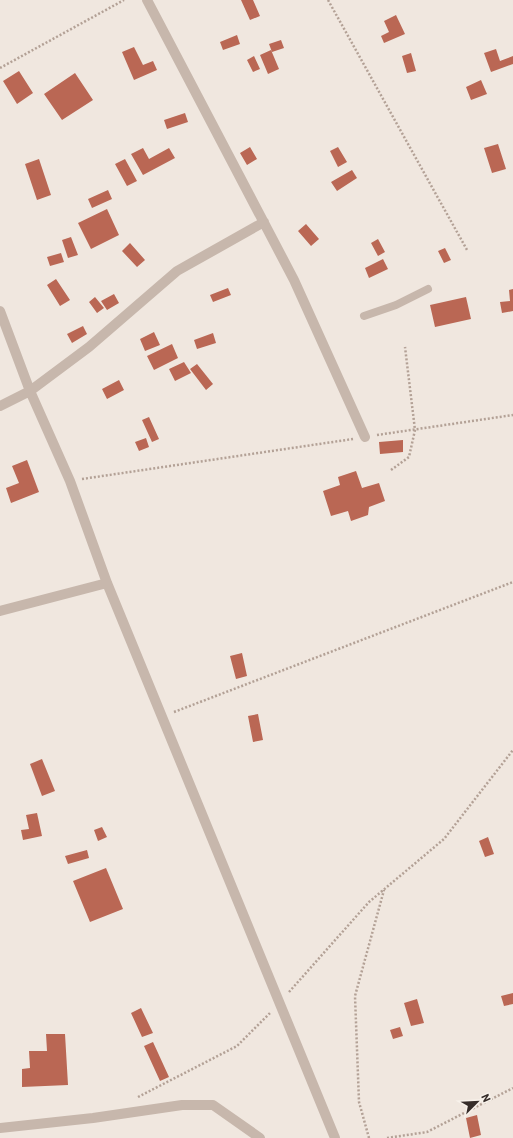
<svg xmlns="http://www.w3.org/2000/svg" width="513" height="1138" font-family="Barlow,sans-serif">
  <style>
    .building { fill: #ba6754 }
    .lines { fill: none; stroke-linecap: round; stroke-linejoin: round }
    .path { stroke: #b3a196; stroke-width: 2.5; stroke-dasharray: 2 2; stroke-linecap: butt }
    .lane { stroke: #c7b7ac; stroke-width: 8 }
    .street { stroke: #c7b7ac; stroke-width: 10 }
  </style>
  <rect width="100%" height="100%" fill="#f0e7df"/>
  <path class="building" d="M241 0H253L260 16 250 20Z
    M396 15 405 34 384 43 381 36 389 32 384 21Z
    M237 35 240 44 223 50 220 42Z
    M281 40 284 48 272 52 269 44Z
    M134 47 143 65 153 61 157 70 134 80 122 52Z
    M496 49 500 61 513 56V64L491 72 484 53Z
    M271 50 279 69 268 74 260 55Z
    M411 53 416 71 407 73 402 56Z
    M254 56 260 69 253 72 247 60Z
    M19 71 33 93 17 104 3 81Z
    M75 73 93 100 62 120 44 94Z
    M481 80 487 94 471 100 466 87Z
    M185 113 188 122 167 129 164 120Z
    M498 144 506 169 492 173 484 148Z
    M250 147 257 159 247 165 240 153Z
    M338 147 347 162 338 167 330 151Z
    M143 148 149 159 169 148 175 158 143 175 131 154Z
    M39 159 51 195 37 200 25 164Z
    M125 159 137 181 127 186 115 164Z
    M352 170 357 178 337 191 331 182Z
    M108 190 112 199 92 208 88 199Z
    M107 209 119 235 91 249 78 223Z
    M306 224 319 239 311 246 298 231Z
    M71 237 78 255 68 258 62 240Z
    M378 239 385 252 378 256 371 243Z
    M130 243 145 260 137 267 122 251Z
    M445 248 451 260 444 263 438 251Z
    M61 253 64 262 50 266 47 257Z
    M383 259 388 269 369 278 365 268Z
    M56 279 70 300 60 306 47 285Z
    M228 288 231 295 213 302 210 295Z
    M513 289V311L502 313 500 302 510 301 509 290Z
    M114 294 119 303 107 310 101 301Z
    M95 297 104 308 97 313 89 302Z
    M466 297 471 319 435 327 430 305Z
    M83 326 87 334 72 343 67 334Z
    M154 332 160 345 145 351 140 339Z
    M213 333 216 343 197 349 194 340Z
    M172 344 178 358 154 370 147 356Z
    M184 362 191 373 175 381 169 369Z
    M197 364 213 384 206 390 190 369Z
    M119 380 124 390 107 399 102 389Z
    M149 417 159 439 152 442 142 420Z
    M146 438 149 447 139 451 135 442Z
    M403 440V452L380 454 379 442Z
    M27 460 39 492 11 503 6 488 19 483 12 466Z
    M356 471 362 488 379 483 385 501 369 507 368 515 351 521 348 511 331 516 323 491 340 485 338 477Z
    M242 653 247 676 236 679 230 656Z
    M258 714 263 740 253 742 248 716Z
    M42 759 55 791 42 796 30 764Z
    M37 813 42 836 23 840 21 830 29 829 26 815Z
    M102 827 107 837 98 841 94 830Z
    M488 837 494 854 485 857 479 841Z
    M87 850 89 858 68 864 65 856Z
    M106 868 123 909 90 922 73 881Z
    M513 993V1004L504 1006 501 996Z
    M417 999 424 1023 411 1026 404 1003Z
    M141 1008 153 1033 142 1037 131 1013Z
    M400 1027 403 1036 393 1039 390 1030Z
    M46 1034H65L68 1085 22 1087V1069L30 1068 29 1051H47Z
    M153 1042 169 1077 160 1081 144 1046Z
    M477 1115 481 1135 470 1138 466 1118Z"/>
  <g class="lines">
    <path class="path" d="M328 0 467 250
      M0 68 124 0
      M377 435 513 415
      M391 470 409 457 415 430 405 347
      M82 479 353 439
      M174 712 513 582
      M289 992 369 902 444 839 513 750
      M138 1097 237 1046 270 1013
      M369 1138 359 1102 355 996 384 890
      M387 1138 427 1132 513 1088"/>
    <path class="lane" d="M364 316 396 305 428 289"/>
    <path class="street" d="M147 0 294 280 365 437
      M0 311 30 391 70 481 107 583 335 1138
      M0 406 30 391 89 347 177 271 264 222
      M0 611 107 583
      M0 1128 93 1118 182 1105H213L260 1138"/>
  </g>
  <g transform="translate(477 1102) rotate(66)" stroke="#f8f2eb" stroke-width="3" paint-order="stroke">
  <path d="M0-3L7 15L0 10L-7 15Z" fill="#362d2a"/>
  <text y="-6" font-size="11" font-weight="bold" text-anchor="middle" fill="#362d2a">N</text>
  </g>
</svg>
